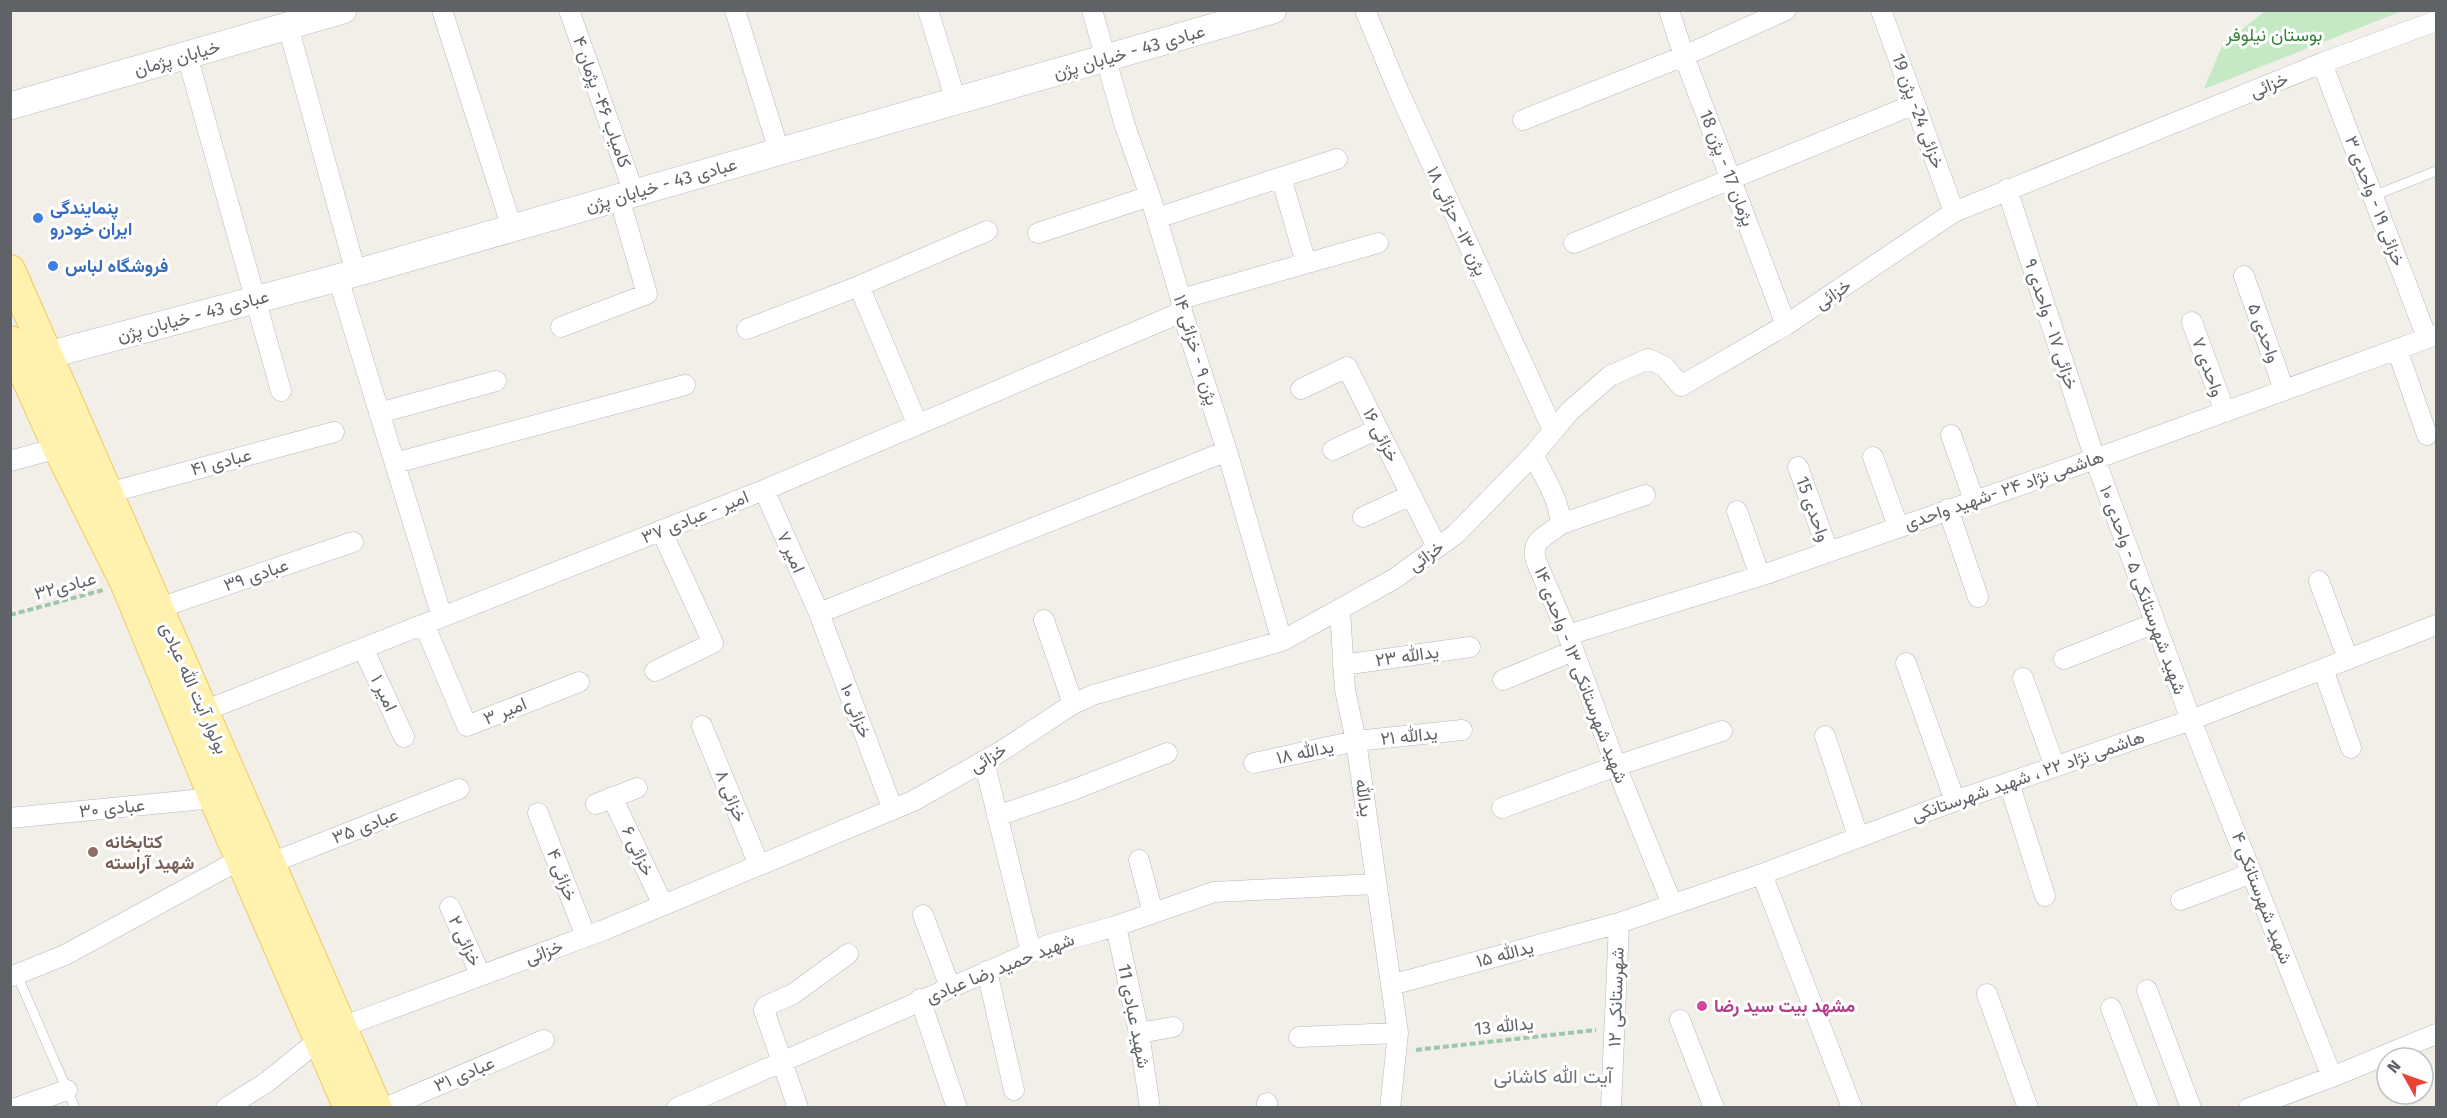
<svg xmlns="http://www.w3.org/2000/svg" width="2447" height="1118" font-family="'Fira Sans',Vazirmatn,sans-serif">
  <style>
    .green { fill: #c5e8c5 }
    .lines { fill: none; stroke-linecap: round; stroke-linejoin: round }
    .lane-casing { stroke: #b5b8bc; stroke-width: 10 }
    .street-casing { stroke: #b5b8bc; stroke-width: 21 }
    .secondary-casing { stroke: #b6babf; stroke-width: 28 }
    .primary-casing { stroke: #f2c960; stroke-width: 32 }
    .path { stroke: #9cc7a9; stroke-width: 4; stroke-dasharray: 6 3; stroke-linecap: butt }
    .lane { stroke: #fff; stroke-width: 9 }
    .street { stroke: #fff; stroke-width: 20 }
    .secondary { stroke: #fff; stroke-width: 27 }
    .primary { stroke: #fff2af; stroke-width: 30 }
    .shop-dot { fill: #3f7fe0; stroke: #fff; stroke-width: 2 }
    .education-dot { fill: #8d6e63; stroke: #fff; stroke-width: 2 }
    .hotel-dot { fill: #d1479c; stroke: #fff; stroke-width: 2 }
    .labels { text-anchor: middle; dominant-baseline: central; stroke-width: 6; stroke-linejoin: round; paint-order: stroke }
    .park-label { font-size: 18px; fill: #348238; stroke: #fff }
    .street-label { font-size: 18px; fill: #5f6368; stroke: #fff }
    .shop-label { font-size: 18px; font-weight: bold; fill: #366cbe; stroke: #fff; text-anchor: start }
    .education-label { font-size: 18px; font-weight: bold; fill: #785e54; stroke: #fff; text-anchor: start }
    .hotel-label { font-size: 18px; font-weight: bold; fill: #b23c85; stroke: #fff; text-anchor: start }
    .neighbourhood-label { font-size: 20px; fill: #70757a; stroke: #fff }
  </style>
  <rect width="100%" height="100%" fill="#f1efe8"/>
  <path class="green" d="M2265 11V10L2402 11 2204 89 2222 46Z"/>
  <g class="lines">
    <g class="lane-casing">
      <path id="lane" d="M2373 196 2436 171
        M17 975 75 1108"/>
    </g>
    <g class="street-casing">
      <path id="street" d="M442 10 512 228
        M569 10 634 193
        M735 10 779 151
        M928 10 956 101
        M1092 10 1125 126 1150 196 1181 299 1182 312 1227 451 1282 641
        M1365 10 1398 90 1553 430
        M1669 10 1684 56 1786 325
        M1881 10 1954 212
        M288 26 356 273
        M187 55 281 391
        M2322 63 2427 338
        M1523 120 1684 56 1786 10
        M1281 177 1306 263
        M2007 189 2095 459 2191 720 2332 1077
        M1157 218 1337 159
        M1038 233 1150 196
        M1574 243 1915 104
        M2244 276 2284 390
        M338 278 442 617
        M859 286 917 423
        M1181 299 1378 243
        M2192 322 2225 412
        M561 327 647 294 619 197
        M747 329 859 286 987 231
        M2397 349 2427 435
        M1301 389 1347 367 1437 547
        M379 413 496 381
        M1951 435 1974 500
        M1333 450 1378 429
        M1533 455C1544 476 1559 499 1561 524 1546 537 1530 539 1536 561L1568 635 1616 766 1672 904
        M1873 457 1898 526
        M10 461 58 448
        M395 463 685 385
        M1798 467 1828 551
        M764 490 819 613 893 810
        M108 493 334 432
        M1948 509 1978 597
        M1737 511 1760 576
        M1363 517 1411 495
        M1561 524 1645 495
        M2319 581 2348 659
        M159 608 353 542
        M1340 610 1345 690 1356 741 1398 1033 1390 1108
        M819 613 1227 451
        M1044 620 1073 704
        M424 624 467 726 579 682
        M1568 635 1760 576 2095 459 2436 335
        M363 648 404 737
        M2064 659 2155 623
        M1906 663 1955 801
        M1343 665 1470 647
        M2323 669 2351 748
        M655 671 713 643 661 530
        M2023 678 2055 767
        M1503 680 1573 651
        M204 711 764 490 1182 312
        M702 726 759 865
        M1825 736 1858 836
        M984 761 1031 952
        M1254 763 1356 741 1462 730
        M2009 783 2045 896
        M612 797 663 905
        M596 804 637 788
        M1502 808 1616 766 1722 731
        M538 813 586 937
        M997 816 1073 790 1167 753
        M10 818 214 798 222 795
        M1139 860 1153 913
        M271 863 459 789
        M1762 874 1852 1108
        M2181 900 2252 873
        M450 907 481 976
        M923 915 950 987
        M1116 926 1139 1033 1150 1108
        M987 971 1014 1090
        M10 977 65 955 241 859
        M1391 985 1619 923 1762 874 1955 801 2191 720 2436 625
        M2147 990 2191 1108
        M1987 994 2028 1108
        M920 999 957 1108
        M2111 1008 2149 1108
        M1680 1020 1714 1108
        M342 1027 604 930 913 801 1000 752 1073 704 1093 695 1282 641 1394 579 1456 534 1533 455 1570 411 1610 376 1648 359 1664 366 1681 386 1786 325 1954 212 2322 63 2436 21
        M1139 1033 1173 1027
        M1299 1037 1398 1033
        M16 1108 67 1090
        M226 1108 267 1082 319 1040
        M385 1108 544 1040
        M677 1108 1048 945 1116 926 1214 892 1375 884
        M798 1108 764 1010 766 1006 793 994 848 954
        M1267 1108V1103
        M1611 1108 1619 923
        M2249 1108 2332 1077 2436 1034"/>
    </g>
    <g class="secondary-casing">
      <path id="secondary" d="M10 106 343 10
        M48 355 356 273 1273 10"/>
    </g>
    <g class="primary-casing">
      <path id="primary" d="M10 270 377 1108
        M10 341 58 448 126 584 214 798 349 1108"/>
    </g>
    <path class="path" d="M10 615 103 590
      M1416 1050 1596 1030"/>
    <use href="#lane" class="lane"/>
    <use href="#street" class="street"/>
    <use href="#secondary" class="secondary"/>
    <use href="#primary" class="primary"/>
  </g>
  <g class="shop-dot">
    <circle cx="38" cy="218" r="6"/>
    <circle cx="53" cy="266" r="6"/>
  </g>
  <circle class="education-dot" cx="93" cy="852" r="6"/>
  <circle class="hotel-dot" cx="1702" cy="1006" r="6"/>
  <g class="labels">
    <g class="park-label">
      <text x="2274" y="35">بوستان نیلوفر</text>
    </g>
    <g class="street-label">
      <text transform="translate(1129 52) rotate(-16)">عبادی 43 - خیابان پژن</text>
      <text transform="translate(177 58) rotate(-16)">خیابان پژمان</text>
      <text transform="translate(2269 85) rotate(-22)">خزائی</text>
      <text transform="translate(602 102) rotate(70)">کامیاب ۴۶- پژمان ۴</text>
      <text transform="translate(1918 111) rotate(70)">خزائی 24- پژن 19</text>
      <text transform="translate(1727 168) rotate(69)">پژمان 17 - پژن 18</text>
      <text transform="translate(661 185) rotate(-16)">عبادی 43 - خیابان پژن</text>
      <text transform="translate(2375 201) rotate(69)">خزائی ۱۹ - واحدی ۳</text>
      <text transform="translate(1457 221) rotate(65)">پژن ۱۳- حزائی ۱۸</text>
      <text transform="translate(1833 294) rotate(-34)">خزائی</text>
      <text transform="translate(193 316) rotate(-15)">عبادی 43 - خیابان پژن</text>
      <text transform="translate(2051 324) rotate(72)">خزائی ۱۷ - واحدی ۹</text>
      <text transform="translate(2264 333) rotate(70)">واحدی ۵</text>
      <text transform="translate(1196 350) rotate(73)">پژن ۹ - خزائی ۱۴</text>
      <text transform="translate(2208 367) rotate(70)">واحدی ۷</text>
      <text transform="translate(1381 435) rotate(63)">خزائی ۱۶</text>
      <text transform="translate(221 462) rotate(-15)">عبادی ۴۱</text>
      <text transform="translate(2004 490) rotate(-19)">هاشمی نژاد ۲۴ -شهید واحدی</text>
      <text transform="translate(1813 509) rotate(70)">واحدی 15</text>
      <text transform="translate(695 517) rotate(-22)">امیر - عبادی ۳۷</text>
      <text transform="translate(791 552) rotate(66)">امیر ۷</text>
      <text transform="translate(1426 556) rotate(-36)">خزائی</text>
      <text transform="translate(256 575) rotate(-19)">عبادی ۳۹</text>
      <text transform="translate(65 586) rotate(-15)">عبادی۳۲</text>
      <text transform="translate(2143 590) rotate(70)">شهید شهرستانکی ۵ - واحدی ۱۰</text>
      <text transform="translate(1407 656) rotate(-8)">یدالله ۲۳</text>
      <text transform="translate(1581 675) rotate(69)">شهید شهرستانکی ۱۳ - واحدی ۱۴</text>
      <text transform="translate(194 688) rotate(66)">بولوار آیت الله عبادی</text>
      <text transform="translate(384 693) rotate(65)">امیر ۱</text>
      <text transform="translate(505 711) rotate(-22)">امیر ۳</text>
      <text transform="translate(856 711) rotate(69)">خزائی ۱۰</text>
      <text transform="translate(1409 736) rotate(-6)">یدالله ۲۱</text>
      <text transform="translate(1305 752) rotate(-12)">یدالله ۱۸</text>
      <text transform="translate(988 758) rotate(-31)">خزائی</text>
      <text transform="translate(2028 776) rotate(-19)">هاشمی نژاد ۲۲ ، شهید شهرستانکی</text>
      <text transform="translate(731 796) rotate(68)">خزائی ۸</text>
      <text transform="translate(1364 798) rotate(82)">یدالله</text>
      <text transform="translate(112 808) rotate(-6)">عبادی ۳۰</text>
      <text transform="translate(365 826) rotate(-21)">عبادی ۳۵</text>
      <text transform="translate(638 851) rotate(65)">خزائی ۶</text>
      <text transform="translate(562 875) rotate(69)">خزائی ۴</text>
      <text transform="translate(2262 898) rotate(69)">شهید شهرستانکی ۴</text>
      <text transform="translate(465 941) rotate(65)">خزائی ۲</text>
      <text transform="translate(544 952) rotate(-20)">خزائی</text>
      <text transform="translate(1505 954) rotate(-15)">یدالله ۱۵</text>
      <text transform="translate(1000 968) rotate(-22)">شهید حمید رضا عبادی</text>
      <text transform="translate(1616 997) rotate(-88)">شهرستانکی ۱۲</text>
      <text transform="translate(1134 1016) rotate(79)">شهید عبادی 11</text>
      <text transform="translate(1504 1026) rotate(-6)">یدالله 13</text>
      <text transform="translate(464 1074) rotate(-23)">عبادی ۳۱</text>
    </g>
    <g class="shop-label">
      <text x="50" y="208">پنمایندگی<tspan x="50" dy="21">ایران خودرو</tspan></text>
      <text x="65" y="266">فروشگاه لباس</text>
    </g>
    <g class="education-label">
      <text x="105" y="842">کتابخانه<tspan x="105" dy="21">شهید آراسته</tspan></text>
    </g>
    <g class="hotel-label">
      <text x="1714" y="1006">مشهد بيت سيد رضا</text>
    </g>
    <g class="neighbourhood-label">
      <text x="1553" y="1076">آیت الله کاشانی</text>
    </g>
  </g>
  <rect width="2447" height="1118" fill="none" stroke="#5f6368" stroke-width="24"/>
  <g transform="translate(2405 1076) rotate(310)"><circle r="28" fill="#ffffff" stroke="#bfc1c3" stroke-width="1.5"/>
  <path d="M0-4.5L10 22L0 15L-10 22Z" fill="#ea4335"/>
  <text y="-9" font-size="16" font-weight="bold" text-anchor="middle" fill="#5f6368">N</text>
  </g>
</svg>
